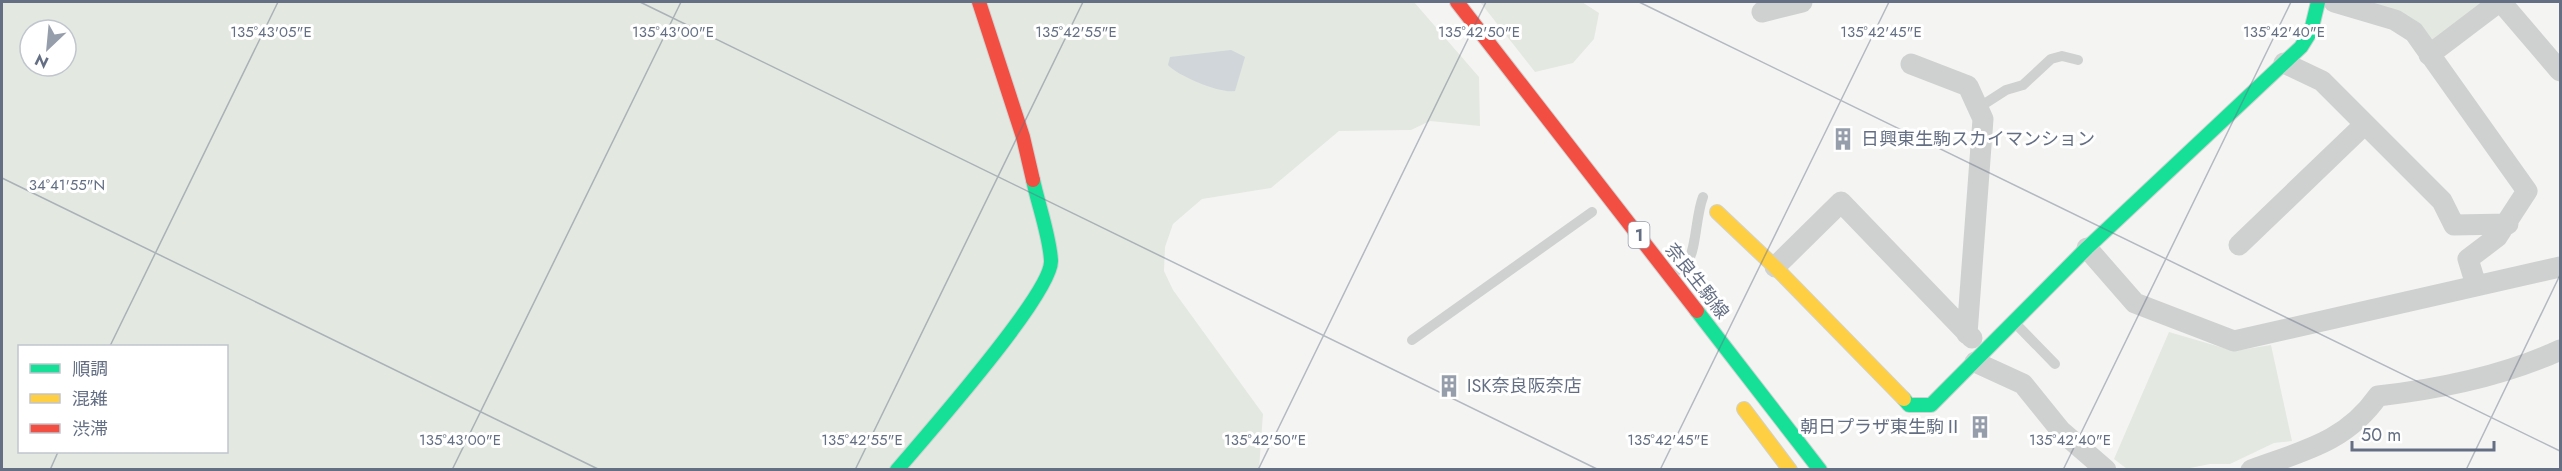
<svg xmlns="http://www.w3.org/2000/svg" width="2562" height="471" font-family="Jost,'Noto Sans JP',sans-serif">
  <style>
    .green { fill: #e3e8e1; fill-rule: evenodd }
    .water { fill: #d0d6da }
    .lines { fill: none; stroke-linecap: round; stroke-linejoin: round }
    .fast-casing { stroke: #d0d2d2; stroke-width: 16 }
    .slow-casing { stroke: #d0d2d2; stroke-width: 16 }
    .jam-casing { stroke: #d0d2d2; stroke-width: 16 }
    .lane { stroke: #cfd0d0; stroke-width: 10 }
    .street { stroke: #cfd0d0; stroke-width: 21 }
    .fast { stroke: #16e098; stroke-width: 14 }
    .slow { stroke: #ffcf43; stroke-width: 14 }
    .jam { stroke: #f24e42; stroke-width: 14 }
    .ticks { fill: none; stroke: #646f84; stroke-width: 1.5; stroke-opacity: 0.45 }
    .labels { text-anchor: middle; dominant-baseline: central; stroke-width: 6; stroke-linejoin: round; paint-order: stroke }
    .shield { fill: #fff; stroke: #929aa9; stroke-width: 1.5 }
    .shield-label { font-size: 16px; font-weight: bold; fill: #646f84 }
    .poi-label { font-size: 18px; fill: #646f84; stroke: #fff; text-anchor: start }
    .street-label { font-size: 18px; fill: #646f84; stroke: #fff }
    .ticks-label { font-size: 15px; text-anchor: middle; fill: #646f84; stroke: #fff; stroke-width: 6; stroke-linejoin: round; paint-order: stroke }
  </style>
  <rect width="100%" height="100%" fill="#f4f5f3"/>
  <path class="green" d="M2 2H1414L1479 77 1480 126 1430 121 1411 130 1339 131 1271 188 1202 199 1173 224 1165 247 1164 271 1173 290 1263 414 1259 469H2ZM30 30H66V66H30ZM20 346H226V452H20Z
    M1480 2H1582L1599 13 1594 39 1573 63 1535 72Z
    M2356 2H2491L2433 47Z
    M2169 332 2234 351 2271 345 2292 441 2274 443 2230 464H2210L2185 469H2127L2114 459Z"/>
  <path class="water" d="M1231 50 1245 57 1235 91C1221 94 1178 76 1168 65L1170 57Z"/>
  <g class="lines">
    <g class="fast-casing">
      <path id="fast" d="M1697 311 1820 470
        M1904 399 1909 405H1931L2087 248 2301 47 2311 31 2318 2
        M897 470C924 438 1052 294 1051 261 1050 237 1038 204 1033 180"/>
    </g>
    <g class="slow-casing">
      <path id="slow" d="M1717 212 1775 267 1904 399
        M1744 409 1790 470"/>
    </g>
    <g class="jam-casing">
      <path id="jam" d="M979 2 1023 137 1033 180
        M1457 2 1697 311"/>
    </g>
    <path class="lane" d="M1978 108 2006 90 2023 85 2051 59 2062 56 2078 60
      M1673 273C1677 270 1684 266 1688 261 1696 250 1696 214 1703 197
      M2015 323 2055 364
      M1412 340 1592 212"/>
    <path class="street" d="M2334 2 2395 20 2414 32 2527 191 2497 237 2468 259 2476 285
      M2501 2 2560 71
      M1762 12 1802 2
      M2429 55 2499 2
      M2284 63 2322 81 2442 201 2454 225 2508 224
      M1911 64 1968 86 1983 119 1967 334
      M2239 245 2365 124
      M2087 248 2135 303 2234 341 2560 267
      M1775 267 1841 202 1972 338
      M1975 362 2023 384 2061 431 2106 470
      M2251 470C2302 451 2345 443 2378 396 2439 389 2504 376 2560 350"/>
    <use href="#fast" class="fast"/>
    <use href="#slow" class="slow"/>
    <use href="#jam" class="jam"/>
  </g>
  <path class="ticks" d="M640 2 1599 470M1639 2 2560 451M2 178 600 470M110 346 278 2M50 470 58 452M452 470 681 2M855 470 1083 2M1258 470 1486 2M1660 470 1889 2M2063 470 2291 2M2466 470 2560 275"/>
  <defs>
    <g id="building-bare" transform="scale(1.8)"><path d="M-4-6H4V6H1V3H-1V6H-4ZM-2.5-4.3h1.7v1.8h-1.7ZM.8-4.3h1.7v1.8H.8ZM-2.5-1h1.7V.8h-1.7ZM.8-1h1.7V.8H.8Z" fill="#969eab" stroke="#fff" stroke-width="2.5" paint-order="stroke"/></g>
  </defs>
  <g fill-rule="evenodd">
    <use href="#building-bare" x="1843" y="139"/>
    <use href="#building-bare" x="1449" y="386"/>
    <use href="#building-bare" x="1980" y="427"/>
  </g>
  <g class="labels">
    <rect class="shield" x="1628.5" y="222" width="21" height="26" rx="4.5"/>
    <g class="shield-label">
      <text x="1639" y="235">1</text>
    </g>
    <g class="poi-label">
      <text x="1861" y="139">日興東生駒スカイマンション</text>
      <text x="1467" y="386">ISK奈良阪奈店</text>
      <text x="1962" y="427" text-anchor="end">朝日プラザ東生駒Ⅱ</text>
    </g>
    <g class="street-label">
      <text transform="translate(1697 281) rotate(52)">奈良生駒線</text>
    </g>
  </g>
  <g class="ticks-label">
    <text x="271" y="37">135°43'05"E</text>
    <text x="673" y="37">135°43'00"E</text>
    <text x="1076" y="37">135°42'55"E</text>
    <text x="1479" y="37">135°42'50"E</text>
    <text x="1881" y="37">135°42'45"E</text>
    <text x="2284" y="37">135°42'40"E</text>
    <text x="67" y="190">34°41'55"N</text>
    <text x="460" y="445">135°43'00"E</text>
    <text x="862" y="445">135°42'55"E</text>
    <text x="1265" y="445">135°42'50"E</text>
    <text x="1668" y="445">135°42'45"E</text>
    <text x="2070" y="445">135°42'40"E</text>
  </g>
  <rect width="2562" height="471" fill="none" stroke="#646f84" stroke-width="6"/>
  <rect x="18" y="345" width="210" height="108" fill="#ffffff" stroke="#c1c5ce" stroke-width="1.5"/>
  <rect x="30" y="364" width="30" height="9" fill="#16e098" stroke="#c1c5ce" stroke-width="1.5"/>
  <text x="72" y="375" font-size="18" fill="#646f84">順調</text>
  <rect x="30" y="394" width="30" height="9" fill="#ffcf43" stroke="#c1c5ce" stroke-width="1.5"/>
  <text x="72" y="405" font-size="18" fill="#646f84">混雑</text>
  <rect x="30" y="424" width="30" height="9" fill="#f24e42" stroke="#c1c5ce" stroke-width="1.5"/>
  <text x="72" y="435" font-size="18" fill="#646f84">渋滞</text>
  <g transform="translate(48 48) rotate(206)"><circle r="28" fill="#ffffff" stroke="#c1c5ce" stroke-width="1.5"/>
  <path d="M0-4.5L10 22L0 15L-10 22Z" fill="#969eab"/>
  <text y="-9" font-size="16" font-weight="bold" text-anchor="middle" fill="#646f84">N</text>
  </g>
  <path d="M2352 441v9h142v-9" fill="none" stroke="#646f84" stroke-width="3"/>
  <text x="2361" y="441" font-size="18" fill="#646f84" stroke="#ffffff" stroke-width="4.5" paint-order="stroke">50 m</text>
</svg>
